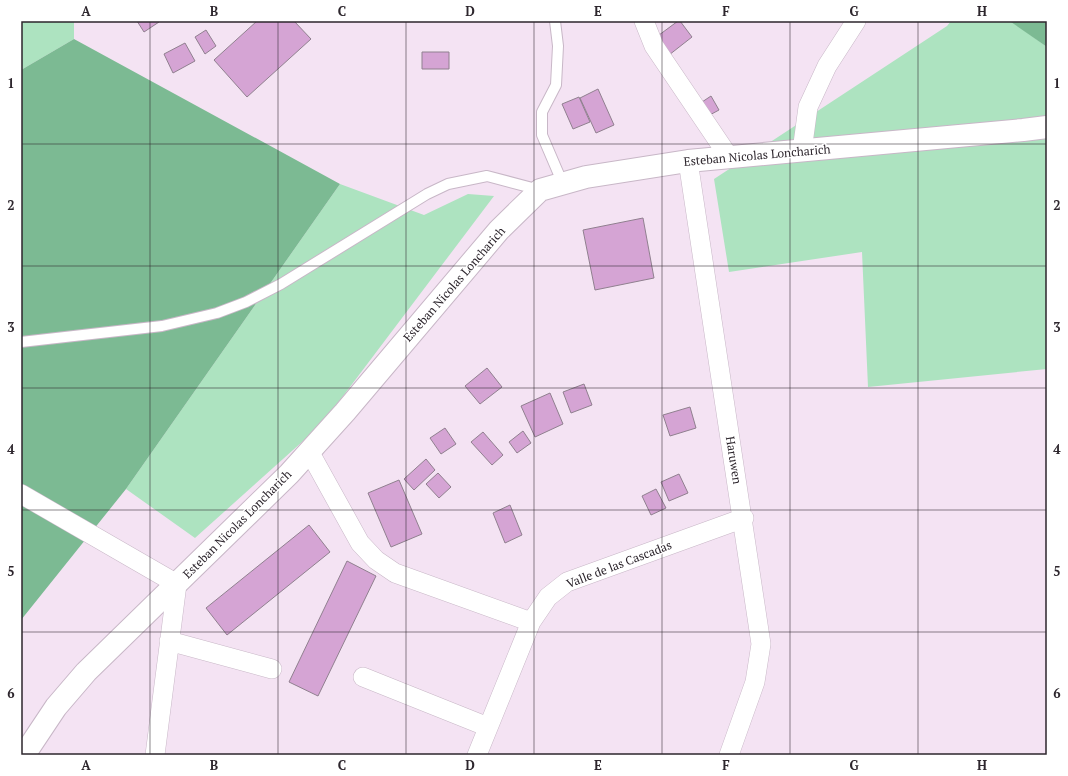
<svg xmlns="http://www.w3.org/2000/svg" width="1068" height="776" font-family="'PT Serif',serif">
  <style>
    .green { fill: #ade3c0 }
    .forest { fill: #7cba93 }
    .building { fill: #d5a4d4; stroke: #90808f }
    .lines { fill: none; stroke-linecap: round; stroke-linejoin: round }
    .service-casing { stroke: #c8b7c7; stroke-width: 12 }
    .minor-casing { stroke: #c8b7c7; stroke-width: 20 }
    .tertiary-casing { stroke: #c8b7c7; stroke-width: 24 }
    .service { stroke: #fff; stroke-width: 10 }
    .minor { stroke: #fff; stroke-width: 19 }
    .tertiary { stroke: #fff; stroke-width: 22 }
    .grid { fill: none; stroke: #2d262d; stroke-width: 1; stroke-opacity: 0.55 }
    .labels { text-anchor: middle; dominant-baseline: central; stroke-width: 3; stroke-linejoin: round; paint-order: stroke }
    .street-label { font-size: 12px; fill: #2d262d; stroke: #fff }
    .neatline { fill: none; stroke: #2d262d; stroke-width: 1.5 }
    .grid-label { font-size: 13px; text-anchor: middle; font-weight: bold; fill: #2d262d }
  </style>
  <rect width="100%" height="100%" fill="#f4e3f3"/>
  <path class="green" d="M21 21H74V39L21 70Z
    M951 21H1011L1047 47V369L868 387 862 252 729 272 714 179 947 26Z
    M340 184 424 215 468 194 494 196 322 424 195 538 126 489Z"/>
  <path class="forest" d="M1047 21V47L1011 22V21Z
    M74 39 340 184 126 489 21 620V70Z"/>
  <path class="building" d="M137 21H158L159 22 144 32Z
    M257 21H294L311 39 247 97 214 60Z
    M678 21H680L692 37 669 55 655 38Z
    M206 30 216 46 205 54 195 37Z
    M185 43 195 61 173 73 164 54Z
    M422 52H449V69H422Z
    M598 89 614 125 596 133 580 98Z
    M711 96 719 110 706 117 699 104Z
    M579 97 590 122 573 129 562 104Z
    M643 218 654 278 595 290 583 230Z
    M487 368 502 387 480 404 465 386Z
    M584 384 592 405 571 413 563 392Z
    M550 393 563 424 535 437 521 406Z
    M690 407 696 428 670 436 663 415Z
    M445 428 456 444 441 454 430 438Z
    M523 431 531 443 517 453 509 442Z
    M483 432 503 455 492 465 471 442Z
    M426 459 435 470 414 490 404 479Z
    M438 473 451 487 439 498 426 484Z
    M679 474 688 493 669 501 661 482Z
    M399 480 422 534 391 547 368 493Z
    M656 489 666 508 651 515 642 496Z
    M510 505 522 535 505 543 493 513Z
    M309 525 330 552 227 635 206 608Z
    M347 561 376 576 318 696 289 682Z"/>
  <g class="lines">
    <g class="service-casing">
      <path id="service" d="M555 21 558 46 556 85 542 112V135L563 184
        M21 342 162 326 217 313 246 302 281 284 427 194 448 184 487 176 540 190"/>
    </g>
    <g class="minor-casing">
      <path id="minor" d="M644 21 654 46 729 157
        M802 151 808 107 827 66 856 21
        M688 161 761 644 755 682 729 755
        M309 451 360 543 376 560 395 573 531 622
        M21 494 177 584 155 755
        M169 641 272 669
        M363 677 488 727
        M477 755 531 622 548 597 567 582 744 518"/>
    </g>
    <g class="tertiary-casing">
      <path id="tertiary" d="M24 755 56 707 86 672 289 474 345 412 499 230 540 190 586 177 688 161 1023 130 1047 127"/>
    </g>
    <use href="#service" class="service"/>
    <use href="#minor" class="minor"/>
    <use href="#tertiary" class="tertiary"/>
  </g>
  <path class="grid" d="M150 21V755M278 21V755M406 21V755M534 21V755M662 21V755M790 21V755M918 21V755M21 144H1047M21 266H1047M21 388H1047M21 510H1047M21 632H1047"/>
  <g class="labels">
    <g class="street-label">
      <text transform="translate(757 155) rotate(-5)">Esteban Nicolas Loncharich</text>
      <text transform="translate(454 284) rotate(-49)">Esteban Nicolas Loncharich</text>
      <text transform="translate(734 460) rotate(81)">Haruwen</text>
      <text transform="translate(237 524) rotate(-45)">Esteban Nicolas Loncharich</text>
      <text transform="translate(619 564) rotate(-21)">Valle de las Cascadas</text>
    </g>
  </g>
  <rect width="1068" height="776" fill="none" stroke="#ffffff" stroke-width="44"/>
  <rect x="22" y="22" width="1024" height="732" class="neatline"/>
  <g class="grid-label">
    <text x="86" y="16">A</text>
    <text x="214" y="16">B</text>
    <text x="342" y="16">C</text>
    <text x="470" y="16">D</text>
    <text x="598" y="16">E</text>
    <text x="726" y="16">F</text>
    <text x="854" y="16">G</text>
    <text x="982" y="16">H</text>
    <text x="11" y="88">1</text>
    <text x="1057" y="88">1</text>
    <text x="11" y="210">2</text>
    <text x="1057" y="210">2</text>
    <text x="11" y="332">3</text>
    <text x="1057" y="332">3</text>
    <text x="11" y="454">4</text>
    <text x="1057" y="454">4</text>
    <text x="11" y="576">5</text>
    <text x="1057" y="576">5</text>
    <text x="11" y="698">6</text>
    <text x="1057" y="698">6</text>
    <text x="86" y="770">A</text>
    <text x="214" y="770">B</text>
    <text x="342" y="770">C</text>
    <text x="470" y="770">D</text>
    <text x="598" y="770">E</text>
    <text x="726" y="770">F</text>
    <text x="854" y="770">G</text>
    <text x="982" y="770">H</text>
  </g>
</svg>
